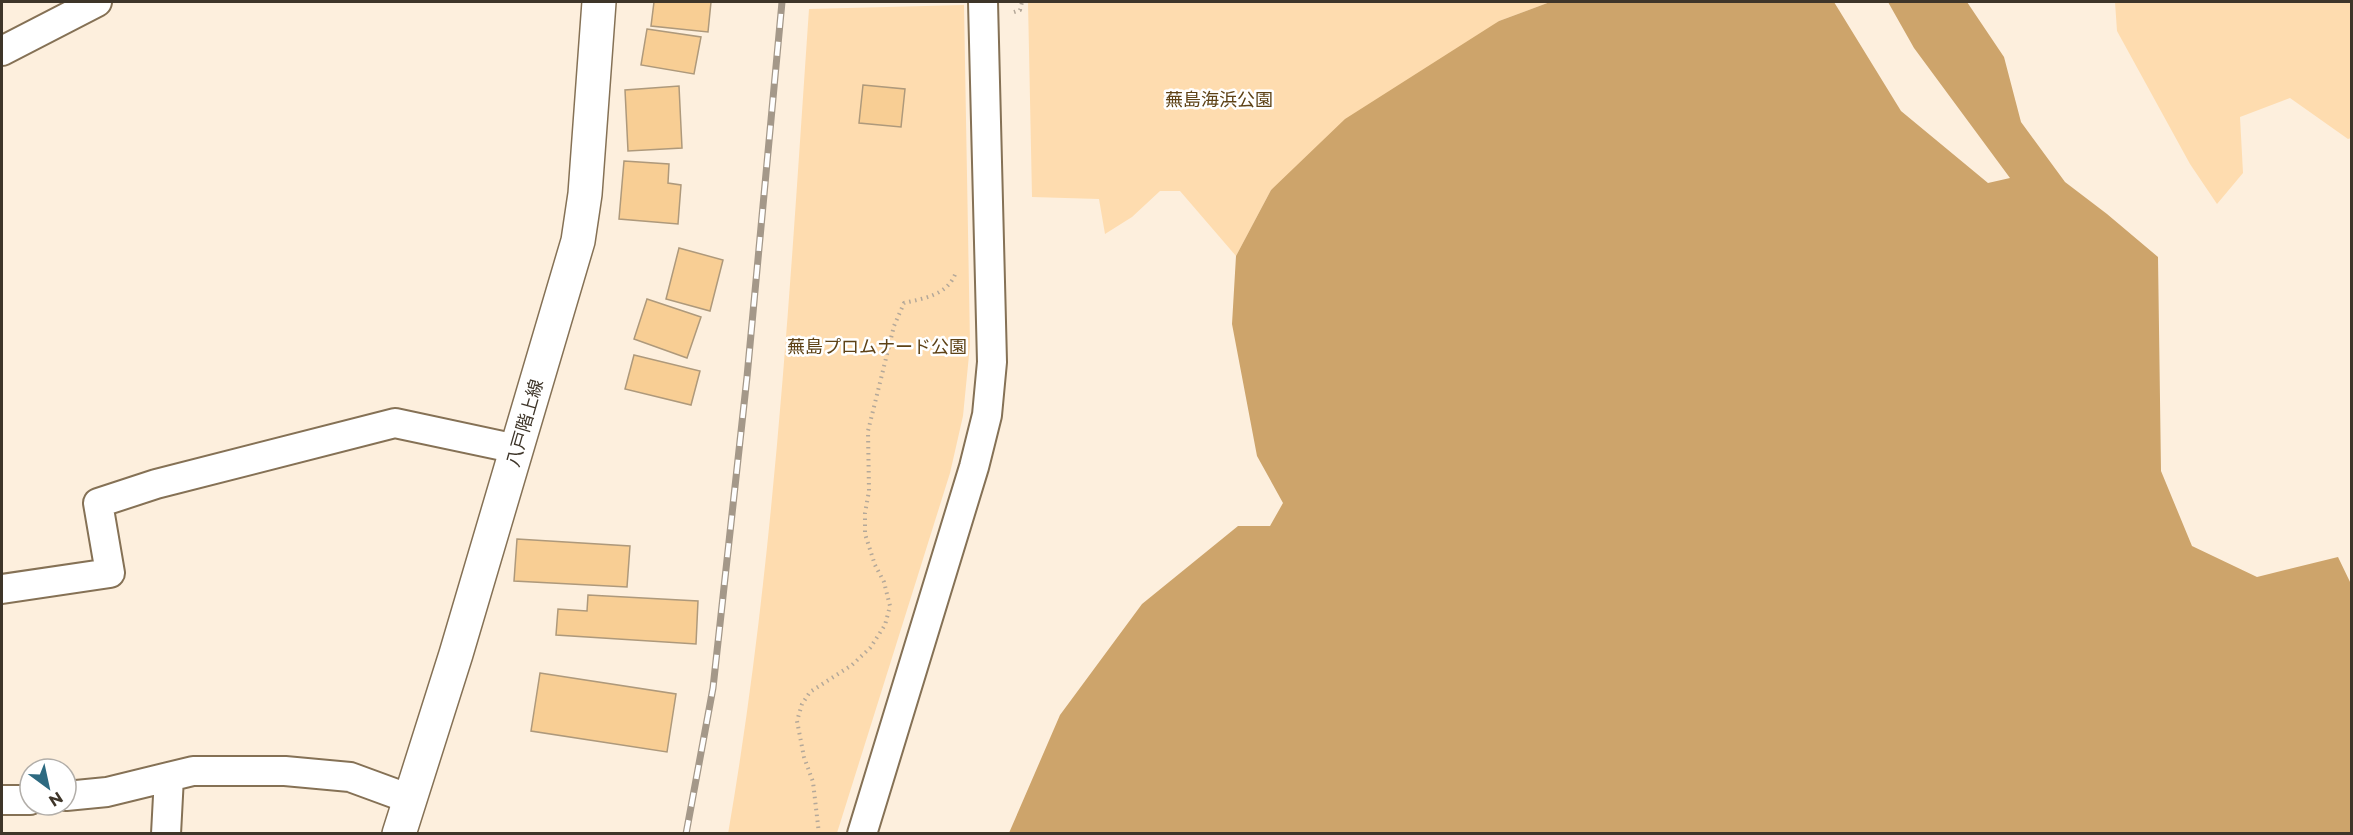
<svg xmlns="http://www.w3.org/2000/svg" width="2353" height="835" font-family="Montserrat,'Noto Sans JP',sans-serif">
  <style>
    .green { fill: #fedcaf }
    .water { fill: #cda46b }
    .building { fill: #f8ce94; stroke: #ae997b; stroke-width: 1.5 }
    .lines { fill: none; stroke-linecap: round; stroke-linejoin: round }
    .street-casing { stroke: #857155; stroke-width: 32 }
    .primary-casing { stroke: #857155; stroke-width: 36 }
    .path { stroke: #b4a899; stroke-width: 4; stroke-dasharray: 1.5 4.5; stroke-linecap: butt }
    .street { stroke: #fff; stroke-width: 28 }
    .primary { stroke: #fff; stroke-width: 33 }
    .rail-casing { stroke: #a49889; stroke-width: 7 }
    .rail { stroke: #fff; stroke-width: 4.5; stroke-dasharray: 14; stroke-linecap: butt }
    .labels { text-anchor: middle; dominant-baseline: central; stroke-width: 5; stroke-linejoin: round; paint-order: stroke }
    .park-label { font-size: 18px; fill: #5e4216; stroke: #fff }
    .street-label { font-size: 18px; fill: #3e3529; stroke: #fff }
  </style>
  <rect width="100%" height="100%" fill="#fdefdd"/>
  <path class="green" d="M1028 2H1550L1499 21 1271 190 1236 256 1180 191H1160L1132 217 1105 234 1099 199 1032 197Z
    M2115 2H2351V138L2348 139 2290 98 2240 117 2243 173 2217 204 2190 164 2117 31Z
    M964 5 970 345 963 416 950 473 837 833 728 834C775 561 790 284 809 9Z"/>
  <path class="water" d="M1550 2H1834L1901 111 1988 183 2010 178 1914 48 1888 2H1967L2004 57 2021 122 2065 182 2107 214 2158 257 2161 471 2192 546 2257 577 2338 557 2351 584V833H1009L1060 715 1142 604 1238 526H1270L1283 503 1257 456 1232 324 1236 256 1271 190 1345 119 1499 21Z"/>
  <path class="building" d="M654 2H711L708 32 651 26Z
    M647 29 701 37 694 74 641 65Z
    M863 85 905 89 901 127 859 123Z
    M679 86 682 148 628 151 625 90Z
    M624 161 669 164 668 183 681 185 678 224 619 219Z
    M679 248 723 260 710 311 666 299Z
    M647 299 701 317 687 358 634 339Z
    M634 355 700 371 691 405 625 389Z
    M517 539 630 546 627 587 514 581Z
    M588 595 698 601 696 644 556 635 558 609 587 611Z
    M540 673 676 694 667 752 531 731Z"/>
  <g class="lines">
    <g class="street-casing">
      <path id="street" d="M2 51 97 2
        M2 589 110 573 98 503 156 484 395 423 517 449
        M66 796 107 792 193 771H285L350 777 410 799
        M2 800H30
        M166 834 169 777
        M862 834 974 467 987 415 992 362 983 2"/>
    </g>
    <g class="primary-casing">
      <path id="primary" d="M399 834 456 654 578 241 585 194 599 2"/>
    </g>
    <path class="path" d="M1014 12 1020 10 1022 2
      M819 834 813 782 804 757 797 721 802 704 810 692 852 665 870 648 885 625 890 606 884 582 875 565 865 534V513L869 491 868 431 894 326 904 303C925 298 948 295 956 272"/>
    <use href="#street" class="street"/>
    <use href="#primary" class="primary"/>
    <g class="rail-casing">
      <path id="rail" d="M686 834 713 688 747 377 782 2"/>
    </g>
    <use href="#rail" class="rail"/>
  </g>
  <g class="labels">
    <g class="park-label">
      <text x="1219" y="100">蕪島海浜公園</text>
      <text x="877" y="347">蕪島プロムナード公園</text>
    </g>
    <g class="street-label">
      <text transform="translate(525 423) rotate(-74)">八戸階上線</text>
    </g>
  </g>
  <rect width="2353" height="835" fill="none" stroke="#3e3529" stroke-width="6"/>
  <g transform="translate(48 787) rotate(147)"><circle r="28" fill="#ffffff" stroke="#b2aea9" stroke-width="1.5"/>
  <path d="M0-4.5L10 22L0 15L-10 22Z" fill="#2d6a81"/>
  <text y="-9" font-size="16" font-weight="bold" text-anchor="middle" fill="#3e3529">N</text>
  </g>
</svg>
